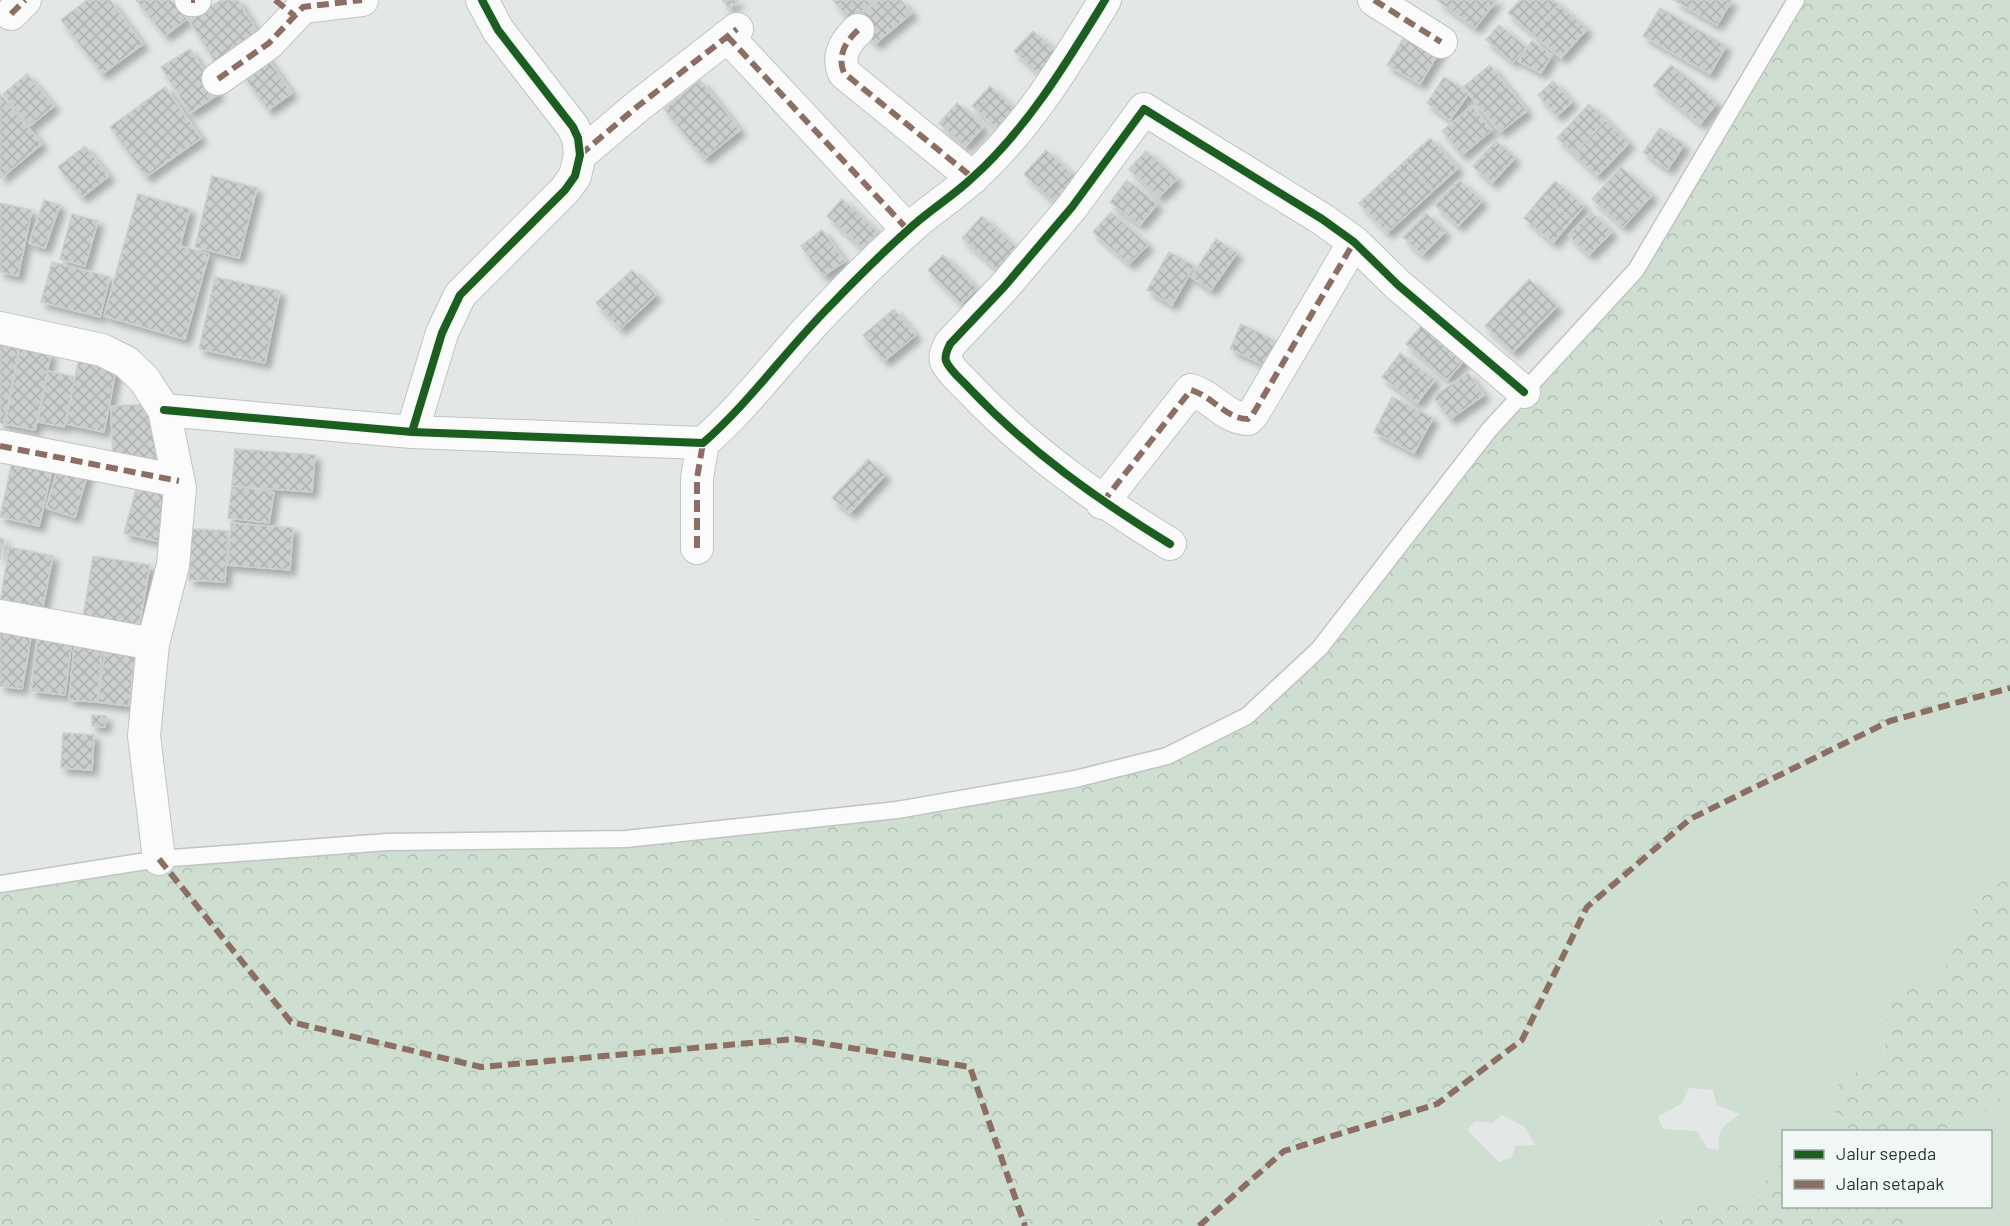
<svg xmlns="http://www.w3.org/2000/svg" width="2010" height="1226" font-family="Barlow,sans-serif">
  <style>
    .green { fill: #cedfd2; fill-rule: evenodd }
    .forest { fill: url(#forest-crowns) }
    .building { fill: url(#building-cross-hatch); stroke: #ccd0ce; stroke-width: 1.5; filter: url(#shadow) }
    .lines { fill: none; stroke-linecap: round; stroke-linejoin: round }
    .lane-casing { stroke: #c0c4c2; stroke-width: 19 }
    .street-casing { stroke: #c0c4c2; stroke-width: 34 }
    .lane { stroke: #fbfbfb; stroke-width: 16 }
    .street { stroke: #fbfbfb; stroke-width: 32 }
    .quiet { stroke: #8d6e63; stroke-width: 6; stroke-dasharray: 12 6; stroke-linecap: butt }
    .cycleway-casing { stroke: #f1f7f4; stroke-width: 11 }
    .cycleway { stroke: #1b5e20; stroke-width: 8 }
  </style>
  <defs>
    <pattern id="forest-crowns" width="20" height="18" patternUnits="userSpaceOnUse" patternTransform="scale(1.5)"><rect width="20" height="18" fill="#cedfd2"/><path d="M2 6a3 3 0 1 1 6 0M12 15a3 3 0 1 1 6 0" fill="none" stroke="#b1c0b5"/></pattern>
    <pattern id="building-cross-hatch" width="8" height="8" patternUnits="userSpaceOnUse" patternTransform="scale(1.5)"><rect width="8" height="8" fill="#cacfcd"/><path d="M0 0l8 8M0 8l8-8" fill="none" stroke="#adb2b0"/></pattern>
    <filter id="shadow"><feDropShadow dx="5.5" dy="5.5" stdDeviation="3" flood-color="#0004"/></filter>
  </defs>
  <rect width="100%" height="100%" fill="#e3e7e5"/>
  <path class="green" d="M2010 688V875L1979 899 1934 990 1890 983 1884 1055 1839 1083 1833 1128 1828 1131 1784 1132 1783 1161 1747 1201 1685 1206 1648 1226H1199L1284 1151 1437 1104 1522 1040 1587 907 1690 819 1890 721ZM1689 1088 1713 1090 1717 1105 1740 1114C1723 1127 1718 1127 1719 1150L1707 1148 1697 1131 1663 1129 1658 1117 1682 1103ZM1502 1115 1525 1127 1535 1145 1515 1146 1512 1157 1499 1162 1467 1130 1475 1121 1492 1123Z
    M2010 1083V1226H1909L1905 1207 1990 1206V1132L1940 1131 1995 1108Z
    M650 1217 772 1221 789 1226H601Z"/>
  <path class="forest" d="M1796 0H2010V688L1890 721 1690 819 1587 907 1522 1040 1437 1104 1284 1151 1199 1226H789L771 1221 650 1217 601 1226H0V884L159 859 626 839 897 810 1167 756 1247 716 1319 649 1489 430 1636 270Z
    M2010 875V1083L1995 1108 1940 1131H1828L1833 1128 1839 1083 1884 1055 1890 983 1934 989 1979 899Z
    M1783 1161 1784 1206 1905 1207 1909 1226H1649L1685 1206 1747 1201Z"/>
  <path class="building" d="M87 0H110L143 44 102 74 61 20Z
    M136 0H171L187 19 165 36Z
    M221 0H238L264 43 220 70 189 20Z
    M722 0H739L729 8Z
    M833 0H876L850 21Z
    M879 0H901L912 13 875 44 855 20Z
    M1437 0H1497L1475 28Z
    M1520 0H1553L1558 4 1533 34 1508 13Z
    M1674 0H1732L1717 25Z
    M1558 4 1587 29 1561 58 1533 34Z
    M1660 8 1726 46 1710 74 1643 36Z
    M1499 25 1526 47 1513 62 1486 40Z
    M1409 29 1441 49 1420 84 1387 65Z
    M1033 31 1066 60 1046 81 1014 51Z
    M1532 41 1552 55 1541 73 1518 61Z
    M190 49 219 94 190 113 161 67Z
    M263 52 292 93 268 110 239 69Z
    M1490 65 1527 111 1500 132 1463 87Z
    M1671 65 1717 103 1700 124 1653 86Z
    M27 74 54 106 30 126 3 94Z
    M1444 77 1469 93 1450 120 1427 103Z
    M700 80 740 130 704 159 664 109Z
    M1553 81 1572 102 1557 116 1538 95Z
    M990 86 1024 117 1006 137 972 106Z
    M165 87 201 138 146 177 110 127Z
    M0 94 42 144 1 178 0 177Z
    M957 103 983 127 965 147 939 123Z
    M1589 104 1606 120 1574 154 1557 138Z
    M1472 106 1492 130 1462 155 1442 131Z
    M1606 120 1629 143 1597 176 1574 154Z
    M1660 128 1684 145 1668 169 1643 152Z
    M1430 138 1458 168 1433 191 1405 161Z
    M1496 141 1515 158 1492 183 1473 166Z
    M85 146 109 176 82 197 58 167Z
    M1046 150 1084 184 1062 209 1024 174Z
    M1146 151 1177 179 1159 197 1129 169Z
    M1405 161 1433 191 1387 233 1359 203Z
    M1621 167 1652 195 1623 227 1592 199Z
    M212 176 257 188 239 258 195 247Z
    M1127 180 1157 204 1140 225 1110 202Z
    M1459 180 1482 201 1458 226 1435 205Z
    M1555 181 1584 206 1572 220 1543 195Z
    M138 194 190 209 180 246 209 254 185 339 104 316Z
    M1543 195 1572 220 1553 243 1524 218Z
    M842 199 878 232 863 249 827 216Z
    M44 200 60 205 45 248 29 243Z
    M0 203 32 210 18 276 0 272Z
    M1111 212 1148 245 1129 264 1093 232Z
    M1591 212 1612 232 1589 255 1568 235Z
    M1426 213 1445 232 1422 255 1403 237Z
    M72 214 98 221 85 266 60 259Z
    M982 216 1021 252 1001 273 962 238Z
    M822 230 845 261 823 276 801 246Z
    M1216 239 1237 253 1211 290 1191 277Z
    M1169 252 1194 266 1172 305 1147 290Z
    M943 255 977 288 961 304 928 270Z
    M52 262 110 277 100 317 41 302Z
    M632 270 656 295 620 329 596 303Z
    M215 277 280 291 265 363 199 349Z
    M1529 279 1557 306 1513 352 1485 326Z
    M894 309 916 335 884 361 863 335Z
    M1426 320 1468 356 1447 380 1406 344Z
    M1241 324 1286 346 1275 370 1230 349Z
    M0 334 21 338 4 424 0 423Z
    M20 347 51 353 35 430 5 424Z
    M1400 353 1435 380 1417 403 1382 377Z
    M79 357 117 365 104 432 66 424Z
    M48 371 75 377 64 427 38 422Z
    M1468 373 1484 395 1450 419 1433 397Z
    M1392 397 1433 418 1414 453 1374 432Z
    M154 404 156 460 113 461 111 406Z
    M15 448 55 458 39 526 0 517Z
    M235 449 315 455 312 492 232 486Z
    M868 459 885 475 850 513 832 498Z
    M60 461 89 469 75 517 46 508Z
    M138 482 174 491 160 542 124 533Z
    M232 486 274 492 269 523 228 518Z
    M231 523 293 528 290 570 228 565Z
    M192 529 228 531 225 582 189 580Z
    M0 538 4 539 0 560Z
    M9 547 53 556 42 611 0 603Z
    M93 556 150 565 138 633 82 624Z
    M0 621 33 626 22 689 0 686Z
    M39 626 73 630 65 695 31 691Z
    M75 636 103 639 97 702 69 700Z
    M106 643 136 647 129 706 98 702Z
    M92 715 106 716 105 727 92 726Z
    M63 733 94 735 92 770 61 768Z"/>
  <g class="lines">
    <g class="lane-casing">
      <path id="lane" d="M0 884 159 859 387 842 626 839 897 810 1075 779 1167 756 1247 716 1319 649 1489 430 1636 270 1796 0"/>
    </g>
    <g class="street-casing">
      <path id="street" d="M191 0H195
        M1374 0 1441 42
        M11 14 25 0
        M858 30C845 42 837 56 844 73L973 178
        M727 36 908 230
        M218 79 269 43 303 7 362 0
        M580 155 638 106 737 29
        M0 328 102 350 126 362 144 379 164 410 180 488 173 565 153 644 144 736 159 859
        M164 410 412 432 703 443C750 402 786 350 830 306 855 280 881 254 908 230 928 211 952 197 972 178 1027 129 1067 62 1105 0
        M412 432 442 333 460 295 565 190 575 176 580 155 578 138 573 127 498 30 482 0
        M0 446 179 481
        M1102 503 1191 390C1212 396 1226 419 1248 419L1253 414 1354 242
        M1170 544C1098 500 1029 451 970 389 963 381 950 371 946 361 944 355 948 349 950 344L1004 287 1072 207 1144 109 1322 219 1354 242 1398 285 1524 392
        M697 548V478L703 443
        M0 616 153 644"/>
    </g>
    <use href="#lane" class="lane"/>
    <use href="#street" class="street"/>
    <path class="quiet" d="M191 0H195
      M275 0 295 16
      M1374 0 1441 42
      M11 14 25 0
      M858 30C845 42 837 56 844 73L973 178
      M727 36 908 230
      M218 79 269 43 303 7 362 0
      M580 155 638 106 737 29
      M0 446 179 481
      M1102 503 1191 390C1212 396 1226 419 1248 419L1253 414 1354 242
      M697 548V478L703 443
      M159 859 291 1022 481 1067 795 1039 970 1067 1025 1226
      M1199 1226 1284 1151 1437 1104 1522 1040 1587 907 1690 819 1890 721 2010 688"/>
    <g class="cycleway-casing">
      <path id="cycleway" d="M164 410 412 432 703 443C750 402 786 350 830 306 855 280 881 254 908 230 928 211 952 197 972 178 1027 129 1067 62 1105 0
        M412 432 442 333 460 295 565 190 575 176 580 155 578 138 573 127 498 30 482 0
        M1170 544C1098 500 1029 451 970 389 963 381 950 371 946 361 944 355 948 349 950 344L1004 287 1072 207 1144 109 1322 219 1354 242 1398 285 1524 392"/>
    </g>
    <use href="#cycleway" class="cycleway"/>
  </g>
  <rect x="1782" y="1130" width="210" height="78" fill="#f1f7f4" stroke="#9faba6" stroke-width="1.5"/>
  <rect x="1794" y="1150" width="30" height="9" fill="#1b5e20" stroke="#9faba6" stroke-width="1.5"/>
  <text x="1836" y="1160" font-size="18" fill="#243832">Jalur sepeda</text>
  <rect x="1794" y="1180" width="30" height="9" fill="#8d6e63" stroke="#9faba6" stroke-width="1.5"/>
  <text x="1836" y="1190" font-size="18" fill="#243832">Jalan setapak</text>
</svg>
